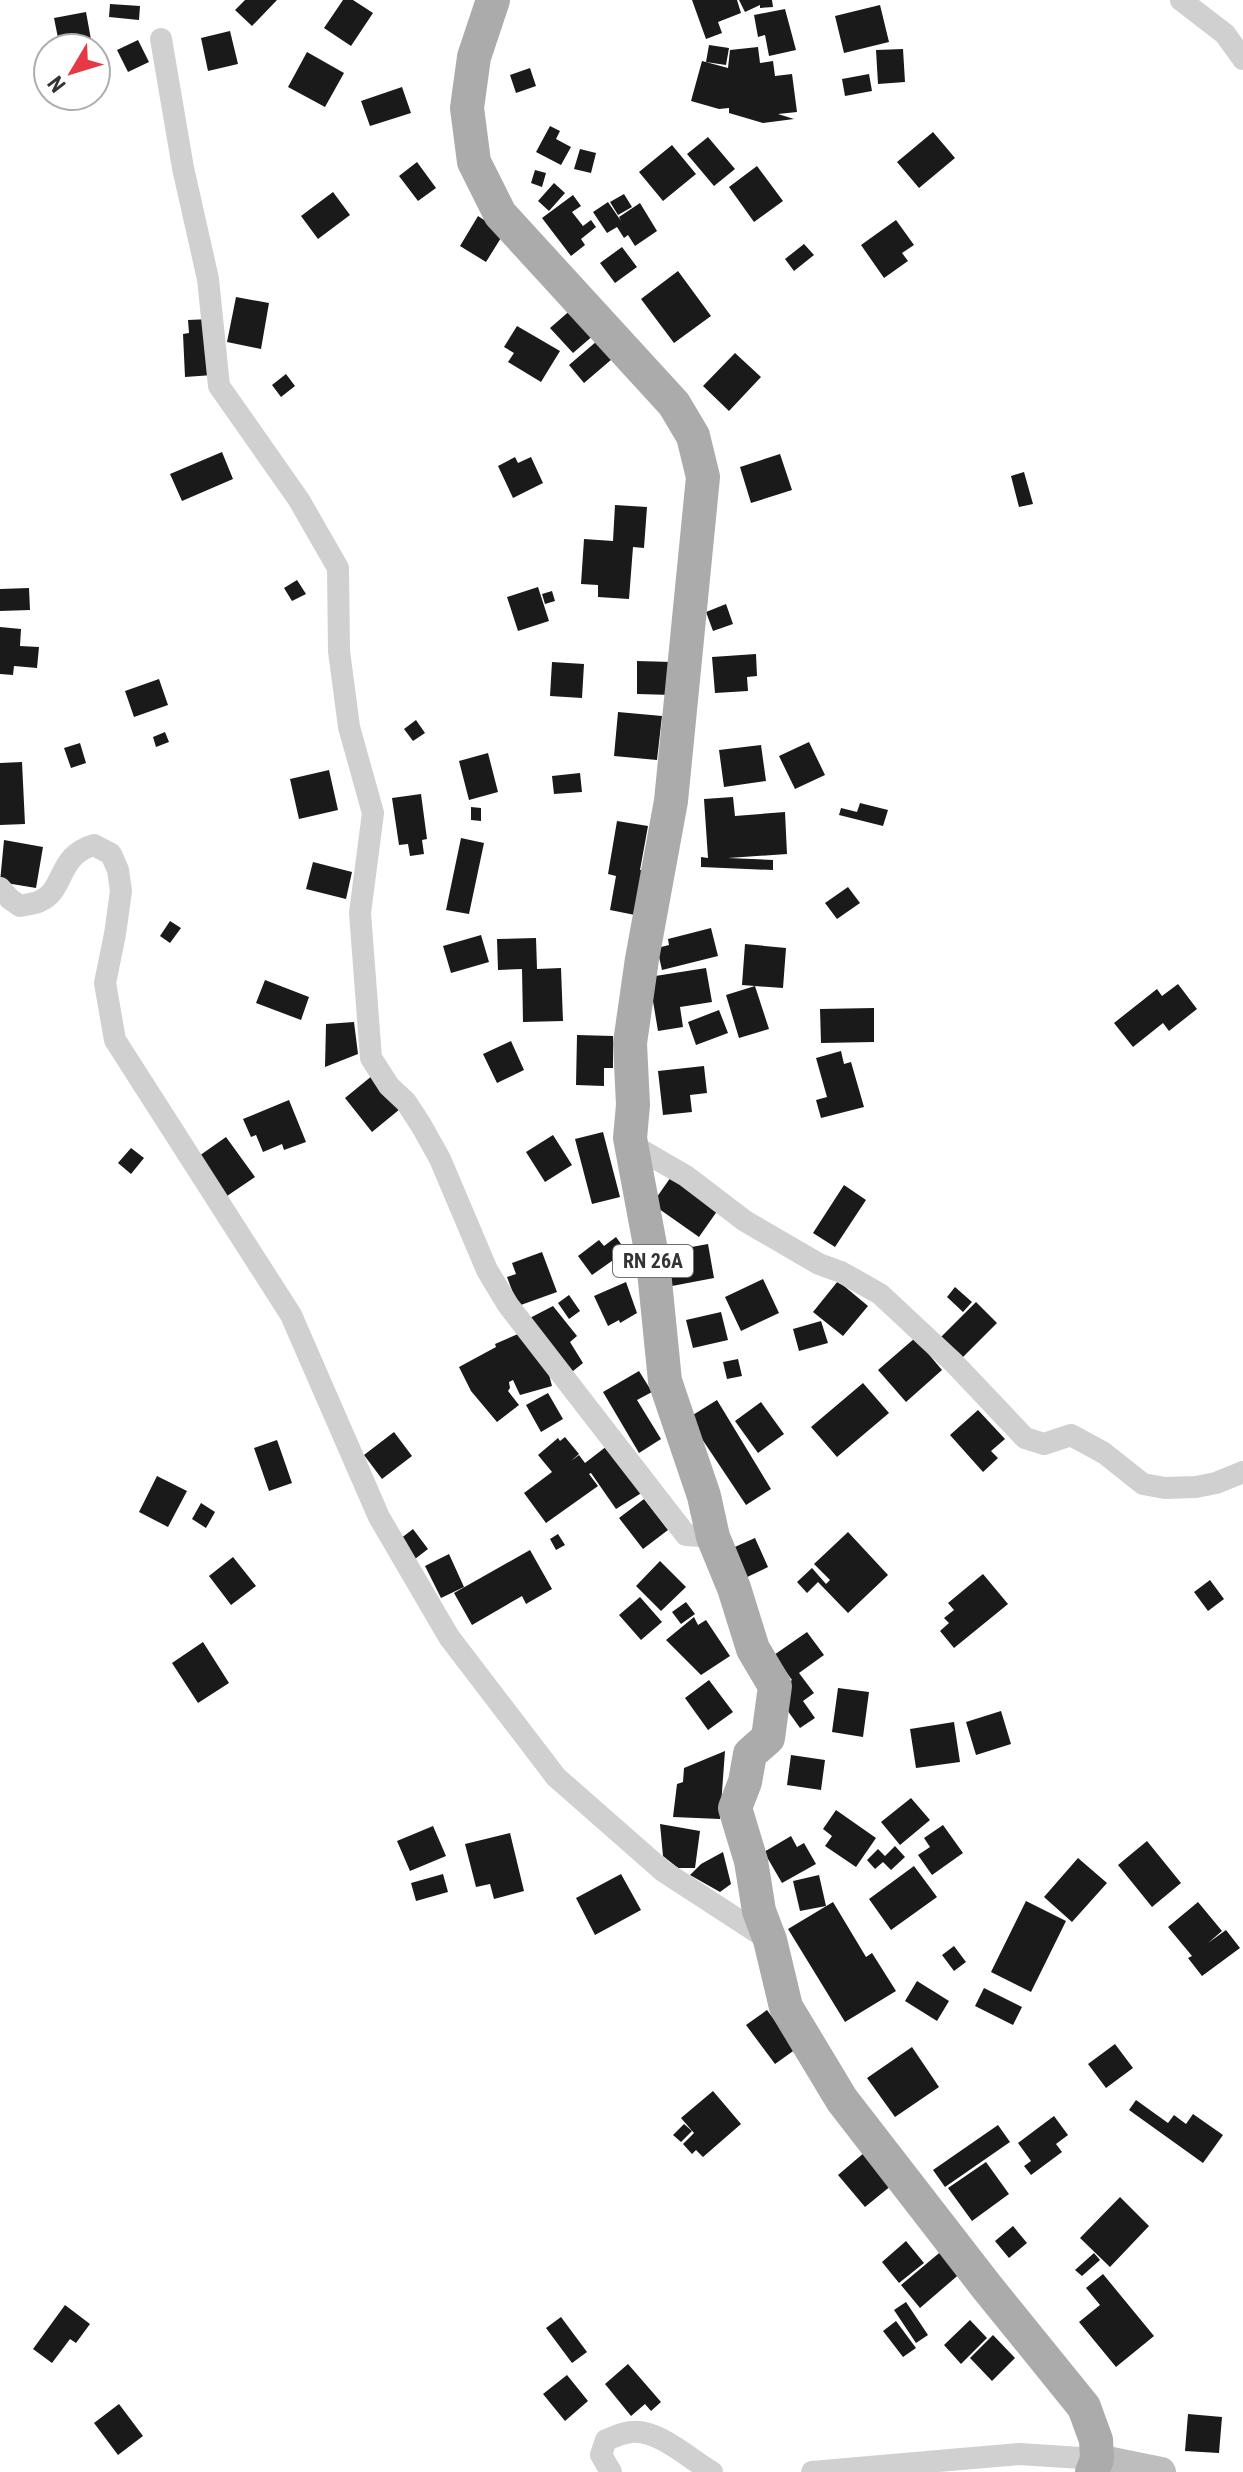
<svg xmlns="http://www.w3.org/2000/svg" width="1243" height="2472" font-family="'Roboto Condensed',sans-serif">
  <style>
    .building { fill: #1a1a1a }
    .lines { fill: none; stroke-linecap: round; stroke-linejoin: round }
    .street { stroke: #d0d0d0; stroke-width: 22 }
    .secondary { stroke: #bdbdbd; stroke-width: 30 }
    .primary { stroke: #ababab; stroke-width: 34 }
    .labels { text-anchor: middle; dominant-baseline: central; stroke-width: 8; stroke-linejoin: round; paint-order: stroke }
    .shield { fill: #fff; stroke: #707070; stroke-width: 2 }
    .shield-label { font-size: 20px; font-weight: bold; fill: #333 }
  </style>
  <rect width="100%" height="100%" fill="#fff"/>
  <path class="building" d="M245 0H277L252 26 235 10Z
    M343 0H353L373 13 351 46 324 28Z
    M692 0H737L741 13 718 22 722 33 706 39Z
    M739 0H772L773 7 760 8V5L745 12Z
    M110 4 140 6 139 20 109 17Z
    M880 5 889 42 844 53 835 16Z
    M785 9 796 50 769 56 765 35 758 37 754 15Z
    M86 12 92 45 60 48 54 18Z
    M230 31 238 64 208 71 201 38Z
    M138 40 149 62 128 72 117 50Z
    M709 45 729 48 726 65 706 62Z
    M758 47 760 63 773 61 775 76 792 74 797 112 778 114 794 119 763 123 729 113V108L719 109 691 101 702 61 728 68 730 50Z
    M903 49 905 82 878 84 876 50Z
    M307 52 344 73 325 107 288 87Z
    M530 68 536 86 516 93 510 75Z
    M869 74 872 91 845 96 842 79Z
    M402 87 411 113 370 126 361 101Z
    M550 126 560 131 556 139 571 147 561 165 536 152Z
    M933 132 955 158 919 188 897 162Z
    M708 137 735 169 714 186 687 154Z
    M672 145 696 174 663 201 639 172Z
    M580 149 596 153 591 173 574 169Z
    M417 162 436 188 418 201 399 176Z
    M757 166 783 201 754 222 729 187Z
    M535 170 546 173 542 187 531 183Z
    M554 183 565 193 549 211 538 201Z
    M333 192 350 215 318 239 301 216Z
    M624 194 632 207 618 215 610 202Z
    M573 195 581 206 572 212 583 226 591 220 596 227 581 239 585 245 571 256 542 218Z
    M608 202 621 221 619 217 640 203 657 231 635 246 628 235 624 238 617 227 607 233 593 212Z
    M478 216 504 233 486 262 460 246Z
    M896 220 914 245 902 253 908 261 884 278 861 245Z
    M804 244 814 255 794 271 785 259Z
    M622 247 637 267 615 283 600 263Z
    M678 271 711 316 674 343 641 299Z
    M236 297 269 303 261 349 227 342Z
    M573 308 595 334 573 353 550 328Z
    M210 319 213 375 185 377 183 334 189 333 188 320Z
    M517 326 560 351 541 382 508 362 514 353 504 347Z
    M597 341 612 359 584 383 569 365Z
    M735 353 761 377 729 411 703 386Z
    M286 374 295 386 281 397 272 385Z
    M222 452 233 479 182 501 170 474Z
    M780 454 792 490 751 503 740 467Z
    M515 457 518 463 531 457 543 483 513 498 498 466Z
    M1024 472 1033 504 1019 507 1011 476Z
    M615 505 647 507 644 548 633 547 629 599 598 597V585L581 584 584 539 613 541Z
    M297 580 306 594 292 601 284 588Z
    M538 587 549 621 518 631 507 597Z
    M29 588 30 610 0 611V589Z
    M552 591 555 601 545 604 542 594Z
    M726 604 733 624 713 631 706 612Z
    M0 627 21 629 20 646 39 647 37 668 14 666 13 675 0 674Z
    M756 654 757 676 747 677 748 691 715 693 712 657Z
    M637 661 672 662V695L637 694Z
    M552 662 584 664 582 698 550 696Z
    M159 679 168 705 134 717 125 691Z
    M618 712 662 716 657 760 614 756Z
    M416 720 425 733 413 741 404 729Z
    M165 732 169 742 156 747 153 737Z
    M809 742 825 775 795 789 779 756Z
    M80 743 86 763 71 768 64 748Z
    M761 745 766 781 724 787 719 750Z
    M488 753 498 792 469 800 459 761Z
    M22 762 25 824 0 825V763Z
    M329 770 338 810 299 819 290 779Z
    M580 773 582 792 554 794 552 776Z
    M421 794 427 839 422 840 424 854 410 856 408 844 399 845 392 798Z
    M733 797 735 816 785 812 787 854 728 858 773 860V870L701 867V857L708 858 704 799Z
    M860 803 888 810 883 826 839 815 841 808 857 812Z
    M471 807 481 808V821L471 820Z
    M617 821 648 826 640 870 647 871 640 916 610 910 616 876 608 874Z
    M461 838 484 843 469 914 446 910Z
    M4 840 43 847 36 888 0 882Z
    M313 862 352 872 346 899 306 889Z
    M848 887 860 903 837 919 825 903Z
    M170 921 181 928 170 943 160 936Z
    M711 928 718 956 662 970 657 948 669 945 668 939Z
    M481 935 489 962 451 973 443 946Z
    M536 938 537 969 561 968 563 1021 523 1022 522 969 498 970 497 939Z
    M745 944 786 948 783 988 755 986 769 1029 739 1038 726 995 755 986 742 985Z
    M706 968 712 1002 680 1007 683 1027 658 1031 649 977Z
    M265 980 309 997 301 1020 256 1003Z
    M1178 984 1197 1009 1169 1031 1163 1023 1133 1047 1114 1023 1157 989 1162 996Z
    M874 1008V1042L821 1043 820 1009Z
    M719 1010 728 1033 696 1045 688 1022Z
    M354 1022 358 1054 325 1067 326 1024Z
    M577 1035 613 1036V1068H604V1086L576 1085Z
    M511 1041 524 1070 497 1083 483 1054Z
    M841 1051 844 1064 851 1062 864 1107 821 1118 816 1100 827 1097 816 1058Z
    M704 1066 707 1093 690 1095 692 1112 663 1115 658 1071Z
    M373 1075 400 1109 372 1132 345 1098Z
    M289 1100 306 1142 284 1150 282 1144 263 1152 256 1135 251 1137 243 1119Z
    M603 1132 620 1197 592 1204 575 1139Z
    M553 1135 572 1165 545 1182 526 1152Z
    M226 1137 255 1177 227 1196 199 1156Z
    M131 1148 144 1158 131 1174 118 1163Z
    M673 1174 720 1207 699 1237 652 1204Z
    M844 1185 866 1200 835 1247 813 1233Z
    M616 1237 626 1251 592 1275 578 1256 599 1240 604 1246Z
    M708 1244 714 1278 672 1286 667 1257 676 1255 675 1250Z
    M542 1252 557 1292 518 1306 507 1277 516 1274 512 1263Z
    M763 1279 779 1313 741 1331 725 1297Z
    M838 1281 868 1306 843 1336 813 1312Z
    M626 1282 637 1313 620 1323 619 1320 608 1326 594 1296Z
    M955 1287 972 1302 963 1312 947 1297Z
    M569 1295 580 1311 569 1319 558 1303Z
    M976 1302 997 1323 962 1358 941 1337Z
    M553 1306 577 1336 570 1342 583 1363 568 1375 526 1320Z
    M721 1312 728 1340 693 1348 686 1320Z
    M821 1321 828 1343 799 1351 793 1329Z
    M518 1334 547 1367 552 1386 520 1395 513 1380 509 1382 510 1388 508 1391 519 1405 497 1422 471 1391 459 1367 496 1347 495 1344Z
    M915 1338 942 1370 906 1402 878 1370Z
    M738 1359 742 1376 727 1379 723 1362Z
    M639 1371 652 1392 637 1400 661 1439 639 1453 603 1392Z
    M863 1383 889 1413 837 1457 811 1427Z
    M548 1393 563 1419 541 1432 526 1405Z
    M717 1400 771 1489 746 1505 688 1418Z
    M761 1402 784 1434 758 1453 735 1421Z
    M978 1410 1005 1439 991 1451 998 1458 983 1472 950 1435Z
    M394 1432 412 1456 382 1479 364 1455Z
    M565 1437 579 1454 571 1461 579 1455 585 1463 607 1446 643 1492 616 1509 591 1473 589 1474 598 1486 546 1523 524 1493 552 1472 538 1455 558 1438 560 1441Z
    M277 1440 292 1483 269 1491 254 1448Z
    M157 1476 187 1491 168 1527 139 1512Z
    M644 1499 668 1530 643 1549 619 1518Z
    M201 1503 215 1512 206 1528 192 1519Z
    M413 1529 428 1549 415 1559 400 1539Z
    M848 1532 888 1575 848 1613 818 1582 807 1593 797 1582 812 1568 826 1584 830 1580 814 1564Z
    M558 1534 565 1545 556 1550 550 1539Z
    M755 1538 768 1567 741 1580 728 1550Z
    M530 1550 552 1589 526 1604 522 1596 472 1625 454 1593Z
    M449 1554 464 1587 441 1598 425 1566Z
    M233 1557 256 1586 231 1605 209 1576Z
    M660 1561 686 1587 661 1611 636 1586Z
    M983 1574 1008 1604 954 1648 940 1631 949 1623 944 1618 954 1610 948 1603Z
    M1210 1580 1224 1599 1208 1611 1194 1592Z
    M640 1597 662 1622 641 1640 619 1615Z
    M686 1602 695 1614 681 1624 672 1612Z
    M694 1617 698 1625 706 1620 730 1656 701 1675 666 1640Z
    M807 1632 824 1655 799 1673 814 1693 803 1701 815 1718 800 1728 775 1693 792 1680 774 1655Z
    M203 1642 229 1683 198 1703 172 1663Z
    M709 1680 733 1712 708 1730 685 1698Z
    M838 1688 869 1692 863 1737 832 1732Z
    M1001 1711 1011 1744 976 1755 966 1722Z
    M954 1722 960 1762 916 1768 910 1729Z
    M725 1751 720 1819 673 1817 677 1784 683 1782 684 1768Z
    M791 1755 825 1760 821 1790 787 1785Z
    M911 1798 930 1820 900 1845 881 1822Z
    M836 1810 876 1838 856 1867 825 1846 832 1836 823 1829Z
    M660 1824 700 1831 695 1868H678L663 1856Z
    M943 1825 963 1853 932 1875 918 1855 930 1847 924 1838Z
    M433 1826 446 1856 410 1871 397 1841Z
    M510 1833 524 1891 494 1899 490 1884 476 1887 465 1844Z
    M791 1836 797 1847 804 1843 816 1864 782 1883 764 1852Z
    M1147 1841 1181 1883 1152 1907 1118 1865Z
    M895 1846 905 1857 891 1870 883 1862 875 1869 867 1860 878 1849 885 1856Z
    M723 1852 731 1884 720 1892 690 1875 701 1864Z
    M1078 1858 1107 1883 1072 1922 1044 1897Z
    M914 1866 937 1897 891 1930 869 1899Z
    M443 1874 448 1892 416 1901 411 1883Z
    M621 1874 641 1910 595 1935 576 1898Z
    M819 1875 826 1906 800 1911 793 1881Z
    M1026 1901 1066 1921 1031 1992 991 1972Z
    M833 1902 866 1957 872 1953 896 1991 845 2022 788 1929Z
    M1198 1902 1222 1931 1208 1943 1226 1930 1240 1948 1202 1976 1188 1958 1192 1956 1168 1927Z
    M954 1946 966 1962 954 1971 942 1955Z
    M917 1981 949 2001 937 2021 905 2001Z
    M984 1988 1022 2007 1013 2025 975 2006Z
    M767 2010 796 2049 775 2064 746 2025Z
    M1115 2044 1133 2068 1106 2088 1088 2064Z
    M912 2047 939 2087 895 2117 867 2078Z
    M713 2091 741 2124 703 2157 696 2150 692 2154 683 2144 694 2133 681 2118Z
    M1136 2100 1168 2123 1174 2115 1186 2124 1193 2114 1223 2135 1203 2163 1129 2110Z
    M1054 2116 1068 2135 1056 2144 1062 2152 1031 2175 1024 2166 1031 2161 1018 2143Z
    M684 2124 692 2131 681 2142 673 2135Z
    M998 2125 1010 2142 945 2187 933 2170Z
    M865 2152 892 2185 865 2207 838 2175Z
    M986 2162 1009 2194 972 2221 948 2188Z
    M1120 2197 1149 2226 1110 2267 1080 2238Z
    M1013 2226 1027 2243 1009 2258 995 2241Z
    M906 2241 924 2263 899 2283 882 2262Z
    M944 2249 963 2271 920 2308 901 2285Z
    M1094 2253 1100 2260 1082 2276 1075 2270Z
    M1103 2274 1154 2336 1116 2367 1079 2322 1100 2305 1086 2288Z
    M906 2302 928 2335 916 2343 894 2310Z
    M65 2305 90 2324 76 2343 70 2339 52 2363 33 2349Z
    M561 2317 587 2352 572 2363 546 2328Z
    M970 2320 987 2338 961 2364 944 2345Z
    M896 2321 916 2348 903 2357 883 2331Z
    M993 2335 1015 2358 992 2381 970 2358Z
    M628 2364 661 2402 651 2411 645 2404 631 2416 605 2384Z
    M567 2375 588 2401 565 2421 543 2394Z
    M119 2404 143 2436 118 2455 94 2423Z
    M1188 2414 1222 2417 1219 2453 1185 2451Z"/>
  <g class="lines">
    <path class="street" d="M1181 0 1225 34 1243 59
      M161 39 183 168 208 279 219 386 299 500 338 568 339 651 349 727 373 813 360 913 371 1058 389 1086 406 1102 421 1125 440 1159 487 1270 508 1305 686 1535 713 1537
      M0 888 10 899 20 906C27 904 35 904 40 901 65 891 57 855 94 845L111 854 118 870 121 891 115 934 105 983 115 1040 291 1315 379 1517 449 1637 556 1777 663 1871 769 1940
      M630 1138 641 1150 686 1176 745 1221 819 1264 841 1272 880 1294 954 1363 1025 1438 1044 1444 1071 1435 1104 1453 1143 1484 1165 1488 1196 1487 1216 1483 1243 1472
      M611 2472 601 2455 606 2440C614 2437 622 2433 631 2432 657 2428 691 2460 712 2472
      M812 2472 1019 2454 1097 2459"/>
    <path class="secondary" d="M1097 2459 1161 2472"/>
    <path class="primary" d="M493 0 474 57 467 108 474 162 500 214 674 404 693 436 703 477 671 801 642 959 630 1043 633 1105 630 1138 653 1261 665 1381 704 1496 713 1537 734 1588 753 1649 775 1686 768 1738 750 1754 745 1782 735 1808 751 1861 759 1911 770 1940 786 2007 842 2100 986 2286 1084 2407 1096 2440 1097 2459 1092 2472"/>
  </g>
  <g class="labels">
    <rect class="shield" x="613" y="1245" width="80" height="32" rx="6"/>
    <g class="shield-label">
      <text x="653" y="1261">RN 26A</text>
    </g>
  </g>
  <g transform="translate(72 72) rotate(232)"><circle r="38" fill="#ffffff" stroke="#adadad" stroke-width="2"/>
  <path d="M0-6L14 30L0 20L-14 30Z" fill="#e63946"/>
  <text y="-12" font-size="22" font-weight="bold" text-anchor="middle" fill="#333333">N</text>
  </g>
</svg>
